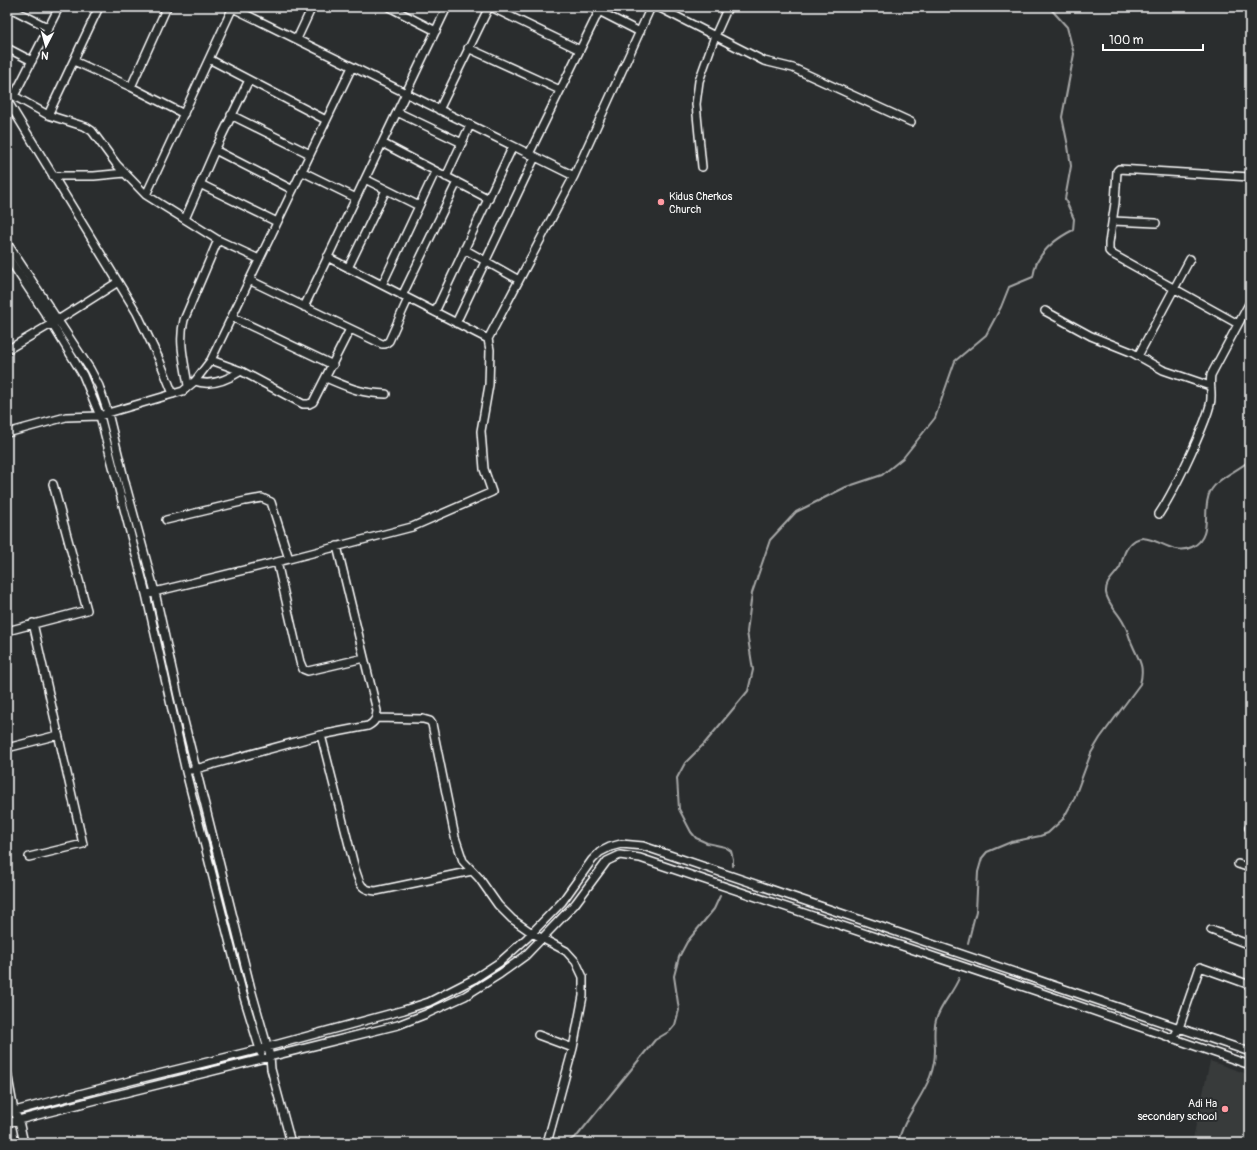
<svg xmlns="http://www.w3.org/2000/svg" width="1257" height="1150" font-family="Pangolin,sans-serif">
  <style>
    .built { fill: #373a3b }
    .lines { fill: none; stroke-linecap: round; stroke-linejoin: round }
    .stream { stroke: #a6a7a7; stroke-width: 2 }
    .minor-casing { stroke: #fff; stroke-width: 10 }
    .minor { stroke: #2a2d2e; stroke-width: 7 }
    .poi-dot { fill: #ff9aa2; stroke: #2a2d2e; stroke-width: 1.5 }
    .labels { text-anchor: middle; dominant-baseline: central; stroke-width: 4; stroke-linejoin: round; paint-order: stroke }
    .poi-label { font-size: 11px; fill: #fff; stroke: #2a2d2e; text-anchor: start }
  </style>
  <rect width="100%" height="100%" fill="#2a2d2e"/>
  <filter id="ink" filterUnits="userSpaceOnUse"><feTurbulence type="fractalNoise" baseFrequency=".025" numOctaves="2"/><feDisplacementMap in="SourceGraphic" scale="8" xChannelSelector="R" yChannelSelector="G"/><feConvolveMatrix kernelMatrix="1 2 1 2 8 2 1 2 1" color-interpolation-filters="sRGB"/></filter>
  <g filter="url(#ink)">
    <path class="built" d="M1210 1061 1250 1075V1143H1192Z"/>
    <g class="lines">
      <path class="stream" d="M733 866V859L731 851 725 847 707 843 696 838 691 832 679 809 677 778 685 763 704 744 748 691 753 670 747 632 752 593 770 540 796 512 846 487 882 475 903 458 935 418 955 361 986 335 1001 307 1009 287 1033 277C1034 272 1035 266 1037 262 1045 247 1059 237 1073 230L1074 219 1065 199 1071 166 1068 146 1062 117 1074 54 1067 27 1049 7
        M968 943 976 911 978 872 982 858 987 852 1011 842 1040 836 1048 833 1063 819 1074 799 1091 753 1100 738 1140 684C1145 665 1139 661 1132 644 1129 638 1128 630 1124 624 1119 613 1108 605 1106 593 1105 581 1115 576 1120 567 1123 560 1123 553 1128 547 1147 522 1167 559 1192 547 1214 537 1201 509 1210 492 1218 477 1238 471 1250 460
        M566 1143 578 1135 655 1040 670 1031 675 1025 679 1010 674 976 679 957 687 942 714 909 720 896
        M898 1143C903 1119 921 1100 930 1077 933 1069 935 1059 935 1050 935 1040 933 1031 936 1020 941 1004 953 993 959 978"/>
      <g class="minor-casing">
        <path id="minor" d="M8 7 49 28
          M231 7 574 176
          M389 7 436 31
          M491 7 580 50
          M591 7 640 32
          M658 7 764 61 793 68 911 122
          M297 39 312 7
          M7 48 32 61
          M468 48 560 90
          M209 59 326 120
          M74 61 131 87 184 114
          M131 87 167 7
          M7 92 48 115 86 127 92 131 117 165 146 195 218 240 259 259
          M14 96 59 7
          M7 100 137 313 159 359 173 394
          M439 110 489 7
          M397 112 462 143
          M48 115 99 7
          M231 115 310 154
          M382 143 489 199
          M215 150 293 190
          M529 154 601 7
          M702 167 696 104 699 81 715 36 728 7
          M301 171 356 198
          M53 176H94L125 173
          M446 177 470 125
          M365 179 419 206
          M200 184 277 222
          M146 195 233 7
          M185 219 215 150 249 80
          M1113 221 1156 223
          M7 243 90 369 99 386 108 413 126 486 155 592 180 705 251 989 270 1056 271 1069 291 1143
          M464 249 519 280
          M7 256 52 324 83 375 100 416 146 594 186 772 242 991 261 1053
          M327 257 488 339
          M348 268 386 190
          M249 280 382 344H385L389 341 408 299
          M382 285 435 172
          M402 296 457 182
          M304 307 447 7
          M1045 311 1091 336 1131 352 1163 370 1210 386
          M435 312 513 146
          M232 317 333 365
          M456 323 535 157
          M1238 324 1112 254 1109 251V243L1115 203 1117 171 1119 169 1250 177
          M7 350 58 320 118 282
          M1138 356 1190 259
          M211 360 241 371 303 404H309L313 402 350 329
          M326 378C350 388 359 393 386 394
          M195 381C211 387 227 380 241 371
          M188 386C185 364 178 342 184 320L218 240
          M7 433 66 417 100 416 108 413 183 391 195 381 211 360 352 67
          M1159 514C1172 494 1182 473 1192 451 1198 437 1206 421 1210 405 1213 395 1209 385 1211 375L1250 302
          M166 520 245 501 262 498 271 502 289 559
          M277 562 300 662 303 669 308 671 364 658
          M146 594 289 559 412 527 492 492 484 469 481 431 489 385 490 350 488 339 574 176 651 7
          M7 631 87 610 53 484
          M376 718 423 719 430 721 432 724 455 837 463 861 479 878 498 905 512 919 532 933 566 951 576 962 583 977V996L573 1048 547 1143
          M321 735 355 869C360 882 359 890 376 891L472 871
          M7 748 58 735
          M192 770 321 735 368 726C375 722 376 719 377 711L337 546
          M1249 828H1250
          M29 857 83 844 33 623
          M1238 864 1250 868
          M1211 930 1250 945
          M538 1035 573 1048
          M1173 1039 1179 1028 1200 967 1250 985
          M7 1072 14 1111 19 1121 24 1143
          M7 1113 114 1085 260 1049 404 1010 429 1002 474 979 500 962 527 938 562 902 592 860 600 852 610 847 621 844 643 846 655 850 1250 1052
          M7 1123 96 1100 398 1025 426 1014 465 996 500 974 525 956 575 904 607 861 620 855 640 858 1042 993 1250 1065"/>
      </g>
      <use href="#minor" class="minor"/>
    </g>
  </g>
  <g class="poi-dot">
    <circle cx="661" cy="202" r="4"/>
    <circle cx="1225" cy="1109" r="4"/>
  </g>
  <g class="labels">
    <g class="poi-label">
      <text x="669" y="196">Kidus Cherkos<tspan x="669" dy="13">Church</tspan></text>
      <text x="1217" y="1103" text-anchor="end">Adi Ha<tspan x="1217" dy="13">secondary school</tspan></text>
    </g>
  </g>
  <rect width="1257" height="1150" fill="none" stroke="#2a2d2e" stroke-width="24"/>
  <rect x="12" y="12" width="1233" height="1126" fill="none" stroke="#fff" stroke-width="1.5" filter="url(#ink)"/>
  <g transform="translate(46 46) rotate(186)" stroke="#2a2d2e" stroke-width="3" paint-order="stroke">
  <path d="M0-3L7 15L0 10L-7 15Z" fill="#ffffff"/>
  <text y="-6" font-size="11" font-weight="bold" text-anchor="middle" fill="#ffffff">N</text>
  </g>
  <path d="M1103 44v6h100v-6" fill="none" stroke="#ffffff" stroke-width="2"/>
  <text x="1109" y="44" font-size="12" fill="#ffffff" stroke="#2a2d2e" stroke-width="3" paint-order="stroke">100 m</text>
</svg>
